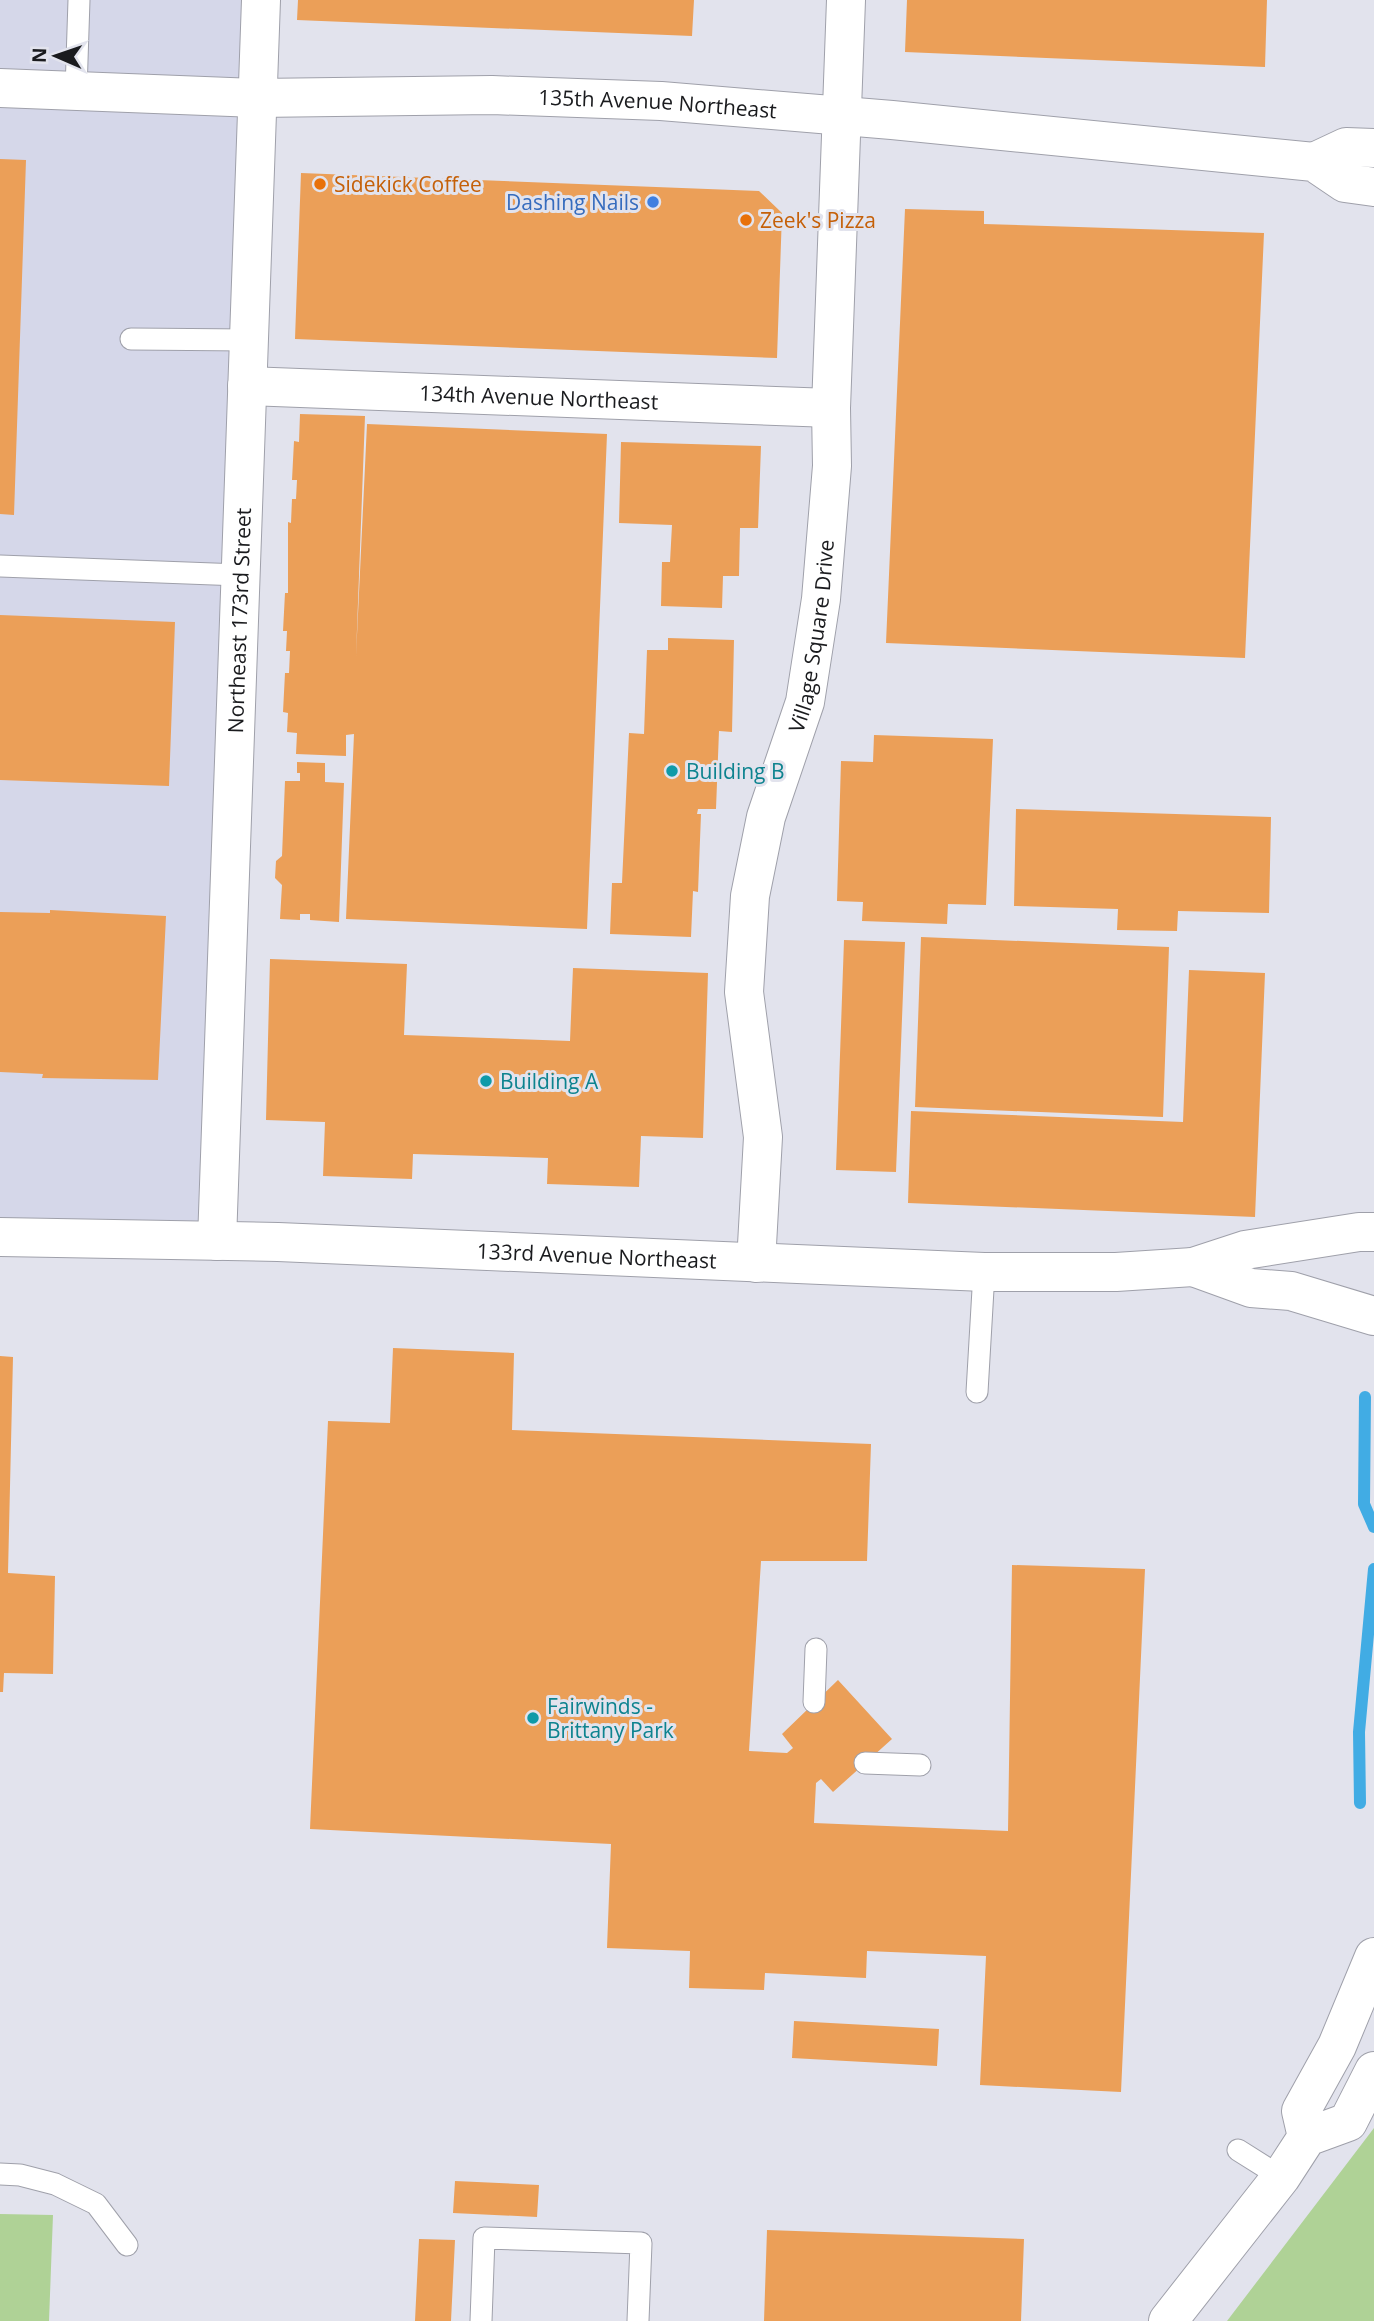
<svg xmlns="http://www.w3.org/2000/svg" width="1374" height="2321" font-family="'Open Sans',sans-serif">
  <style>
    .built { fill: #d5d7e9 }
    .green { fill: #afd296 }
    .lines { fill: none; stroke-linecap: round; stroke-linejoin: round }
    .stream { stroke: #41ace4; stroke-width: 12 }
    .building { fill: #eb9f58 }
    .lane-casing { stroke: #9fa0aa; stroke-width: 23 }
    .street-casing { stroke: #9fa0aa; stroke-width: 40 }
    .secondary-casing { stroke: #9fa0aa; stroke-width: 40 }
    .lane { stroke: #fff; stroke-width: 21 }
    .street { stroke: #fff; stroke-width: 38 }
    .secondary { stroke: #fff; stroke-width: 38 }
    .food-dot { fill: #e8710a; stroke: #e2e3ed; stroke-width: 2.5 }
    .shop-dot { fill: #3f7fe0; stroke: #e2e3ed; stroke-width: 2.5 }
    .culture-dot { fill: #0f9aa8; stroke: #e2e3ed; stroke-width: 2.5 }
    .labels { text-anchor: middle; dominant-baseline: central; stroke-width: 6; stroke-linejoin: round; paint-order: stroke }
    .street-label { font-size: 21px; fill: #1a1b1e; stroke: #e2e3ed }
    .food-label { font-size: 21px; fill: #c56008; stroke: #e2e3ed; text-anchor: start }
    .shop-label { font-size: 21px; fill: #366cbe; stroke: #e2e3ed; text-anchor: end }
    .culture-label { font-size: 21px; fill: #0d838f; stroke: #e2e3ed; text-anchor: start }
  </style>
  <rect width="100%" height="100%" fill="#e2e3ed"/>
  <path class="built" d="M0 0H260L217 1241 0 1237Z"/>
  <path class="green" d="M1374 2128V2321H1227Z
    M0 2214 53 2215 49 2321H0Z"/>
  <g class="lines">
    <path class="stream" d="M1365 1397 1364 1504 1374 1527
      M1360 1803 1359 1732 1374 1569"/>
  </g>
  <path class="building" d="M298 0H694L692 36 297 20Z
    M907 0H1267L1265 67 905 52Z
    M0 159 26 160 14 515 0 514Z
    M301 173 759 191 782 213 777 358 295 339Z
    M905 209 984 211V224L1264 233 1245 658 886 643Z
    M300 414 365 416 356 656 367 424 607 434 587 929 346 919 354 734 346 735V756L296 754 297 733 287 732 288 713 283 712 285 673H289L290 651H286L287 631H283L285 593H288V522L291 523 292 499H296L297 480H292L294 441 299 442Z
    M621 442 761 446 758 528H740L739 576H723L722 608 661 606 662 562H670L672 525 619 523Z
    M0 615 175 622 169 786 0 780Z
    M668 638 734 640 732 732 719 731 716 809H698L697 814H701L698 892 693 891 691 937 610 934 612 883H622L629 733 644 734 647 650H668Z
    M874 735 993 739 986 905 948 904 947 924 862 921 863 902 837 901 841 761 873 762Z
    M297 762 325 763V782L344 783 339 922 310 920V914H300V920L280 919 282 885 275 878 276 861 282 856 285 781H300V773H297Z
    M1016 809 1271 817 1269 913 1178 911 1177 931 1117 930 1118 909 1014 906Z
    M50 910 166 916 158 1080 42 1078 43 1074 0 1072V912L50 913Z
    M921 937 1169 947 1163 1117 915 1107Z
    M844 940 905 942 896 1172 836 1170Z
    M270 959 407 964 404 1035 570 1041 573 968 708 973 703 1138 641 1136 639 1187 547 1184 548 1158 413 1154 412 1179 323 1176 325 1122 266 1120Z
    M1189 970 1265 973 1255 1217 908 1203 911 1111 1183 1122Z
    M393 1348 514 1353 512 1430 871 1444 867 1561H761L749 1751 787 1753 793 1748 782 1734 838 1680 892 1739 833 1792 821 1779 816 1783 814 1823 1008 1831 1012 1565 1145 1569 1121 2092 980 2085 986 1956 867 1951 866 1978 765 1973 764 1990 689 1988 690 1951 607 1948 611 1844 310 1829 328 1421 390 1423Z
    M0 1356 13 1357 8 1573 55 1576 53 1674 4 1673 3 1692H0Z
    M794 2021 939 2029 937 2066 792 2058Z
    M455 2181 539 2185 537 2217 453 2213Z
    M767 2230 1024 2239 1021 2321H764Z
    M419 2239 455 2240 451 2321H415Z"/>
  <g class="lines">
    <g class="lane-casing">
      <path id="lane" d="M76 91 79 0
        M131 339 248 340
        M0 566 240 575
        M977 1392 984 1272
        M814 1702 816 1649
        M865 1763 920 1765
        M1238 2150 1281 2177
        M0 2174 20 2175 55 2184 96 2204 127 2245
        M481 2321 484 2238 641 2243 638 2321"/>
    </g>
    <g class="street-casing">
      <g id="street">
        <path id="s1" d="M0 88 257 98 492 95 661 101 892 120 1314 162 1345 183 1374 187"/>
        <path d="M1314 162 1346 147 1374 148"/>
        <path id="s2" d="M247 386 831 408"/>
        <path id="s3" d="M0 1237 278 1242 984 1272H1116L1193 1267 1245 1250 1359 1232H1374"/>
        <path id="s4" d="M217 1241 261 0"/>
        <path id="s5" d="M756 1263 763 1137 744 992 750 896 766 817 805 702 821 599 832 466 831 408 846 0"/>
        <path d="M1193 1267 1251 1288 1291 1291 1374 1316"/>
      </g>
    </g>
    <g class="secondary-casing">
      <path id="secondary" d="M1307 2137 1301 2111 1337 2046 1374 1957
        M1307 2137 1348 2122 1374 2071
        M1168 2321 1281 2177 1307 2137"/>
    </g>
    <use href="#lane" class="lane"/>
    <use href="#street" class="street"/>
    <use href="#secondary" class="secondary"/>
  </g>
  <g class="food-dot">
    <circle cx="320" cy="184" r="7"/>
    <circle cx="746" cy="220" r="7"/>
  </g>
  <circle class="shop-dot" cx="653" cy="202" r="7"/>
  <g class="culture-dot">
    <circle cx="672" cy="771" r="7"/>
    <circle cx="486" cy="1081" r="7"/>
    <circle cx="533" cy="1718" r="7"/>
  </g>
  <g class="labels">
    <g class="street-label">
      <text stroke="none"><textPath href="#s1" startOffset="658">135th Avenue Northeast</textPath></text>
      <text stroke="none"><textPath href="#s2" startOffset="292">134th Avenue Northeast</textPath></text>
      <text stroke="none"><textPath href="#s4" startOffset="621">Northeast 173rd Street</textPath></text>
      <text stroke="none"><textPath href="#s5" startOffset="637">Village Square Drive</textPath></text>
      <text stroke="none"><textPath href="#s3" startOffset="597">133rd Avenue Northeast</textPath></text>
    </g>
    <g class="food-label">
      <text x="334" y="184">Sidekick Coffee</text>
      <text x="760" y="220">Zeek's Pizza</text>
    </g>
    <g class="shop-label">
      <text x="639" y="202">Dashing Nails</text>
    </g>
    <g class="culture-label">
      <text x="686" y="771">Building B</text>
      <text x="500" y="1081">Building A</text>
      <text x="547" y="1706">Fairwinds -<tspan x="547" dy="24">Brittany Park</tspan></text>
    </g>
  </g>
  <g transform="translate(56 56) rotate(272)" stroke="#e2e3ed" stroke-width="5" paint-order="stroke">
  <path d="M0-5L12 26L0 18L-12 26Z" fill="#1a1b1e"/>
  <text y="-10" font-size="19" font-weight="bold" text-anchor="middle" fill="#1a1b1e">N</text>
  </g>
</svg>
